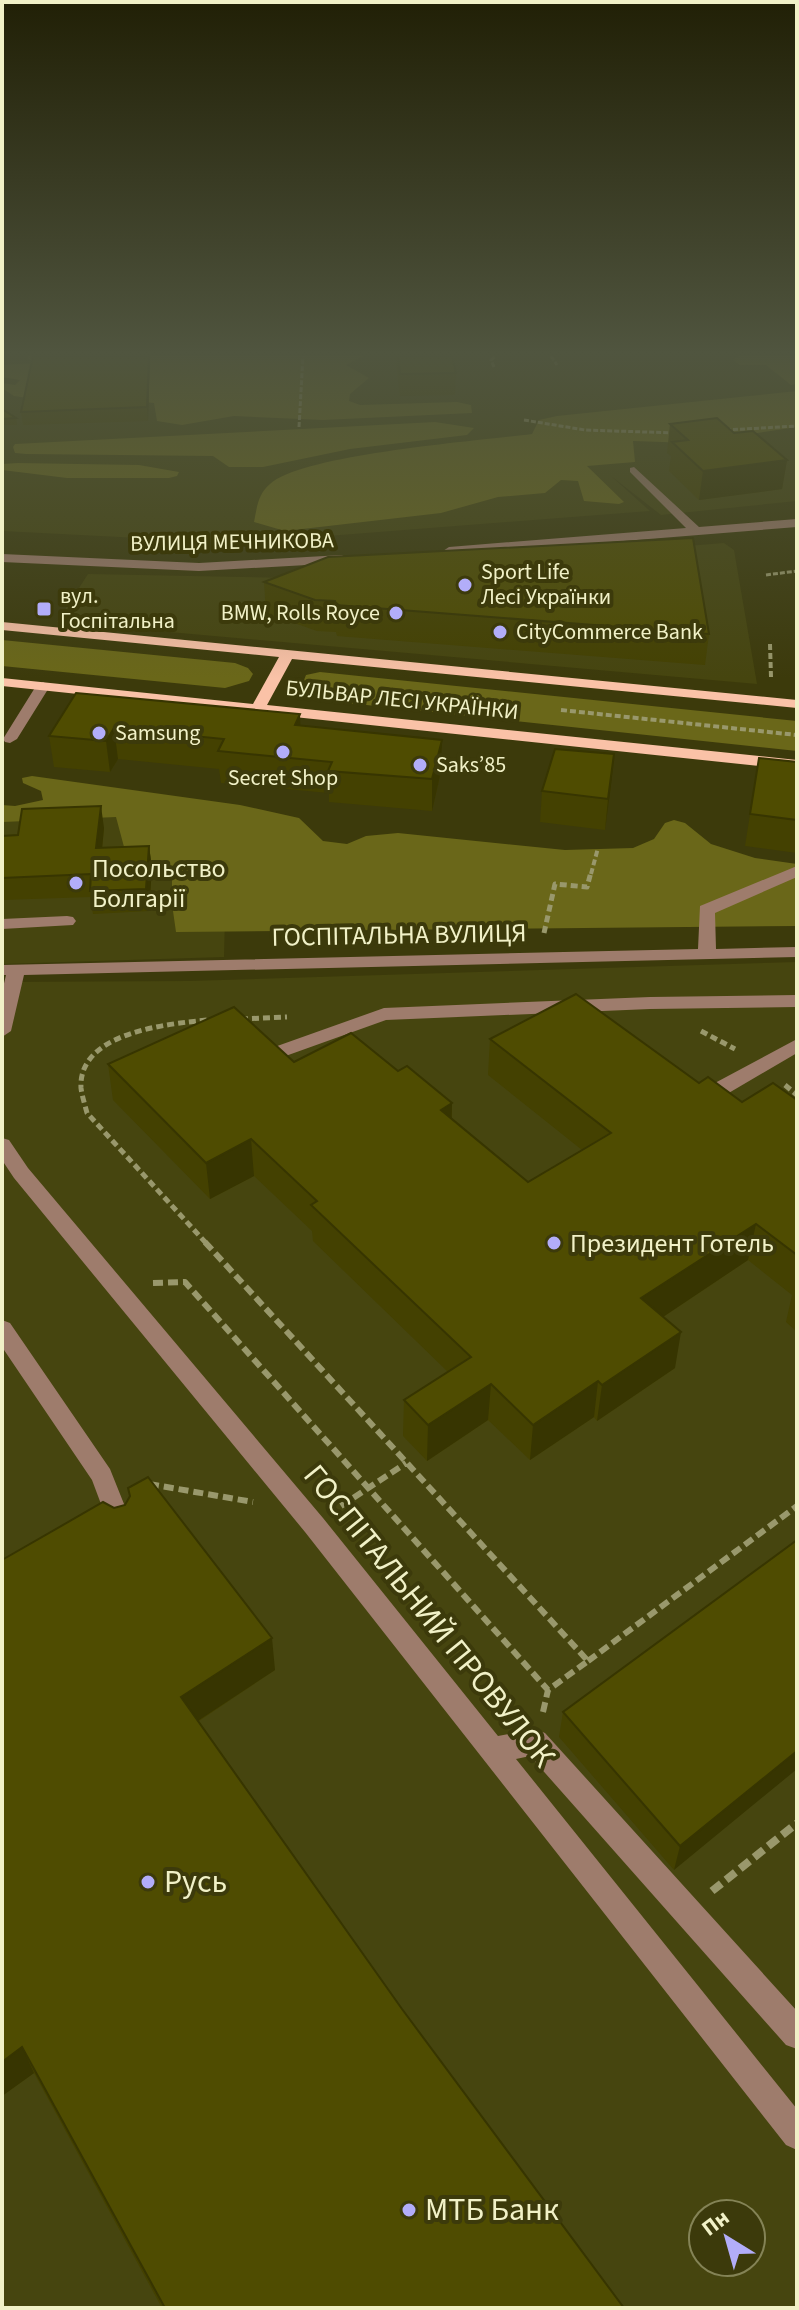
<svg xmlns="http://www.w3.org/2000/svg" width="799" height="2310" font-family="'Source Sans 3',sans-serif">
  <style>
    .built { fill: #46450f; fill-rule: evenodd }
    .green { fill: #6a6719 }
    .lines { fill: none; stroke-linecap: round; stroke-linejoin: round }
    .path-far4 { stroke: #99986c; stroke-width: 3; stroke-dasharray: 5 2; stroke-linecap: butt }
    .path-far3 { stroke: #99986c; stroke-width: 4; stroke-dasharray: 6 3; stroke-linecap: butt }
    .path-far2 { stroke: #99986c; stroke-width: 5; stroke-dasharray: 7 4; stroke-linecap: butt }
    .path-far1 { stroke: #99986c; stroke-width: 6; stroke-dasharray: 10 5; stroke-linecap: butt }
    .path { stroke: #99986c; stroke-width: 8; stroke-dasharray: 12 6; stroke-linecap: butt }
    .minor { fill: #9e7c6c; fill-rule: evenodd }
    .major { fill: #fac2a7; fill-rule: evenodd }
    .wall { fill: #444101 }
    .shaded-wall { fill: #373501 }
    .building { fill: #4f4c01; stroke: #373501; stroke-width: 2 }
    .poi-dot { fill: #b2adf9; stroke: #3c3a0b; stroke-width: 3 }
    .labels { text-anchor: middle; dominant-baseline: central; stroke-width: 8; stroke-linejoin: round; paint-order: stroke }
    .far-street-label { font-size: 22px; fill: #f1f1c7; stroke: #3c3a0b }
    .far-poi-label { font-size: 22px; fill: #f1f1c7; stroke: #3c3a0b; text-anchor: start }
    .poi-label { font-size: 26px; fill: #f1f1c7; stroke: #3c3a0b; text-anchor: start }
    .street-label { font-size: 26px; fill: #f1f1c7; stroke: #3c3a0b }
    .near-street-label { font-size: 32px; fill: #f1f1c7; stroke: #3c3a0b }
    .near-poi-label { font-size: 32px; fill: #f1f1c7; stroke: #3c3a0b; text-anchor: start }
  </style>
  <rect width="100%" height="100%" fill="#3c3a0b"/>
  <path class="built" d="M2 356H797V501L661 515 611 476 650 511 237 543 2 531Z
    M724 543 734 550 757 684 57 622 88 574 293 578Z
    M105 815 252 827 225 916 224 957 2 964V819Z
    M797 962V2308H2V982L189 981ZM703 2214H751V2262H703Z"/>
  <path class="green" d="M29 356H363L346 365 369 378 350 394 349 401 360 405 457 402 471 405 472 413 323 420 234 416 182 425 157 421 154 403 95 397 77 405 14 396 2 388V383L15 385 20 380 2 377V365L35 363 26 357Z
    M739 356H797V384L791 385 766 365H740L733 360Z
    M797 391V427L691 443 633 441 635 462 587 466 624 502 619 504 584 501 578 481 561 480 545 493 498 497 441 513 285 531 254 522C257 507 258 494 270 484 304 454 479 441 532 434L539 420 557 416Z
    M435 422 474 428 467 435 350 449 263 467H229L213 456 26 454 15 453 13 447 15 444Z
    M18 463 139 465 179 472 177 476 169 478H67L2 470V464Z
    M2 640 235 663 248 668 253 674 249 681 225 688 2 666Z
    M320 672 797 721V751L310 699 299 693 306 675Z
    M32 776 240 805 299 818 323 841 347 844 366 836 398 833 565 850 633 848 654 839 665 823 674 820 685 823 711 844 755 858 797 864V926L176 932 172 904V866L127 858 116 817 3 822 2 825V805L15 806 43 800 41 791 23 783 22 778Z"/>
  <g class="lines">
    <path class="path-far4" d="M551 356 557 365
      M494 367 491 360 496 356
      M524 420 585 430 676 433
      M299 427 303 356
      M726 430 797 426
      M766 575 797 571"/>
    <path class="path-far3" d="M770 644 771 677
      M561 710 797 735
      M591 874 598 848"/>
    <path class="path-far2" d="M544 933 555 884 587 887 591 872
      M241 1019 287 1017
      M701 1031 735 1049
      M785 1085 797 1095
      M206 1243 87 1113C85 1105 82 1096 81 1088 78 1032 168 1024 207 1020"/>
    <path class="path-far1" d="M153 1283 185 1282 548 1690 588 1661 204 1241
      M149 1484 253 1502
      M341 1506 406 1463
      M588 1661 797 1506
      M543 1712 548 1690"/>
    <path class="path" d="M712 1891 797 1823"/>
    <path class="minor" d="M634 467 699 527 797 519V527L449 555 443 551 449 547 686 528 630 472V468Z
      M2 554 199 563 342 555 348 559 342 563 199 571 2 562Z
      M43 682 50 686 17 739 10 743 5 742 3 739 36 686Z
      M797 866V877L715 913 716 949 797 947V957L24 975 11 1031 2 1037V992L6 975H2V965L698 949 700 906Z
      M67 916 73 917 76 921 73 925 2 929V919Z
      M797 995V1007L650 1009 386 1020 280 1058 273 1060 264 1054 266 1050 384 1008 650 997Z
      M797 1039V1053L727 1094 720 1095 710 1089 713 1084Z
      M2 1138 9 1140 28 1168 323 1518 498 1736 535 1729 545 1733 797 2011V2049L786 2045 530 1756 516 1759 797 2109V2150L786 2145 305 1532 14 1178 2 1160Z
      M2 1320 10 1323 110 1469 134 1529 131 1536 122 1539 113 1536 92 1480 2 1347Z"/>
    <path class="major" d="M2 622 797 700V708L292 659 267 705 797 760V770L2 686V678L253 704 279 657 2 630Z"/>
  </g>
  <path class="wall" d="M33 356H150L148 421 23 425 21 412Z
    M395 356H452L456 373 455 395 400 396Z
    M2 409 16 418 17 425H2Z
    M670 424 734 433 787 460 782 489 699 500 669 471 671 456 667 453Z
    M264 582 709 634 705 665 337 636 336 632 317 631 266 613Z
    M76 693 300 726 441 771 432 811 329 802V793L221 783 219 769 118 759 110 772 54 767 49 736Z
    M759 758 797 762V853L745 846Z
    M611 785 605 830 540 822 542 791Z
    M104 828 102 848 149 846 152 868 149 911 93 914 90 897 2 900V836Z
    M490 1039 699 1083 742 1102 797 1100V1332L786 1322 792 1295 748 1260 663 1317 675 1368 597 1421 594 1417 530 1460 488 1420 427 1461 403 1436 404 1400 448 1372 313 1241 312 1231 254 1176 210 1199 113 1100 108 1064 294 1062 398 1071 452 1103V1118L528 1182 582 1150 488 1075Z
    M128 1488 275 1670 199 1721 402 2009 624 2308H162L34 2073 2 2096V1560L114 1508 125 1505 130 1497Z
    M797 1540 674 1870 559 1737 563 1712Z"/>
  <path class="shaded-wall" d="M149 356H150L148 421 147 407Z
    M787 460 782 489 699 500 703 471Z
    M300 714 301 745 295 725Z
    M114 728 118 759 110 772 106 741Z
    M442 740 441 771 432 811V779Z
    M614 754 611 785 605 830 608 799Z
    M101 806 104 828 100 870 96 848Z
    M149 846 152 868 149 911 146 889Z
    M452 1103 451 1140 441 1110Z
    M251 1139 254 1176 210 1199 206 1163Z
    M756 1224 748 1260 636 1335 641 1298Z
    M681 1332 675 1368 597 1421 602 1385Z
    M598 1381 594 1417 530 1460 533 1425Z
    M491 1384 488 1420 427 1461 428 1425Z
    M272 1638 275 1670 187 1728 181 1697Z
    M797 1751V1769L674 1870 680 1846Z
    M22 2047 34 2073 2 2096V2062Z"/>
  <path class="building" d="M33 356H149L147 407 21 412Z
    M398 356H452L456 373 400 374Z
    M2 409 16 418 2 419Z
    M717 418 734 433 753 431 787 460 703 471 672 442 688 440 670 424Z
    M693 538 709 634 336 605 335 601 315 600 264 582 328 557Z
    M76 693 300 714 295 725 442 740 432 779 328 771 332 762 218 751 224 739 114 728 106 741 49 736Z
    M555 749 614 754 608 799 542 791Z
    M759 758 797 762V820L750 814Z
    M101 806 96 848 149 846 146 889 90 891 91 874 2 878V836L18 835 22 809Z
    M576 994 699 1083 708 1077 742 1102 773 1083 797 1100V1255L756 1224 641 1298 681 1332 602 1385 598 1381 533 1425 491 1384 428 1425 404 1400 471 1357 311 1205 317 1201 251 1139 206 1163 108 1064 234 1007 294 1062 351 1033 398 1071 407 1066 452 1103 441 1110 528 1182 611 1133 490 1039Z
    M148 1477 272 1638 181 1697 402 2009 624 2308H165L22 2047 2 2062V1560L103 1502 114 1508 125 1505 130 1496 128 1488Z
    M797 1540V1751L680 1846 563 1712Z"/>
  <linearGradient id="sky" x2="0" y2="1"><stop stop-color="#212006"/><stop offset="0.52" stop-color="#50553f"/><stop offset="1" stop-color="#50553f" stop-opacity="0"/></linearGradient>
  <rect width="799" height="679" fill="url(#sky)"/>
  <g class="poi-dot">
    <circle cx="465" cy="585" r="8"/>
    <rect x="36" y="601" width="16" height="16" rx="4"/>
    <circle cx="396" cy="613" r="8"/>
    <circle cx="500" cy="632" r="8"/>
    <circle cx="99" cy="733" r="8"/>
    <circle cx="283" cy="752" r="8"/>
    <circle cx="420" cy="765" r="8"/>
    <circle cx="76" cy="883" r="8"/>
    <circle cx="554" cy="1243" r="8"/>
    <circle cx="148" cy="1882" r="8"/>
    <circle cx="409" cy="2210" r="8"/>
  </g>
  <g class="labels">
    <g class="far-street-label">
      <text transform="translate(232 542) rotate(-1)">ВУЛИЦЯ МЕЧНИКОВА</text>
      <text transform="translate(402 700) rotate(6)">БУЛЬВАР ЛЕСІ УКРАЇНКИ</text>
    </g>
    <g class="far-poi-label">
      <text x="481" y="572">Sport Life<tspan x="481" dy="25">Лесі Українки</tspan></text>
      <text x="60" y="596">вул.<tspan x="60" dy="25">Госпітальна</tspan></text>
      <text x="380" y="613" text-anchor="end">BMW, Rolls Royce</text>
      <text x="516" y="632">CityCommerce Bank</text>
      <text x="115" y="733">Samsung</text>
      <text x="436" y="765">Saks’85</text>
      <text x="283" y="778" text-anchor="middle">Secret Shop</text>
    </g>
    <g class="poi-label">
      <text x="92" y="868">Посольство<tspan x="92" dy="30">Болгарії</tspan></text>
      <text x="570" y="1243">Президент Готель</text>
    </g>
    <g class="street-label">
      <text transform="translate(399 935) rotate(-1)">ГОСПІТАЛЬНА ВУЛИЦЯ</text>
    </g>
    <g class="near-street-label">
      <text transform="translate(429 1616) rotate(51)">ГОСПІТАЛЬНИЙ ПРОВУЛОК</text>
    </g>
    <g class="near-poi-label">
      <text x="164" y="1882">Русь</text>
      <text x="425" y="2210">МТБ Банк</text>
    </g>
  </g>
  <rect width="799" height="2310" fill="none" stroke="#f1f1c7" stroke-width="8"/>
  <g transform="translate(727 2238) rotate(323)"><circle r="38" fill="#3c3a0b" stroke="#848356" stroke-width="2"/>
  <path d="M0-6L14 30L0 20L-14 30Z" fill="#b2adf9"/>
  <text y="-12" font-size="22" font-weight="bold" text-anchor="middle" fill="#f1f1c7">Пн</text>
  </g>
</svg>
